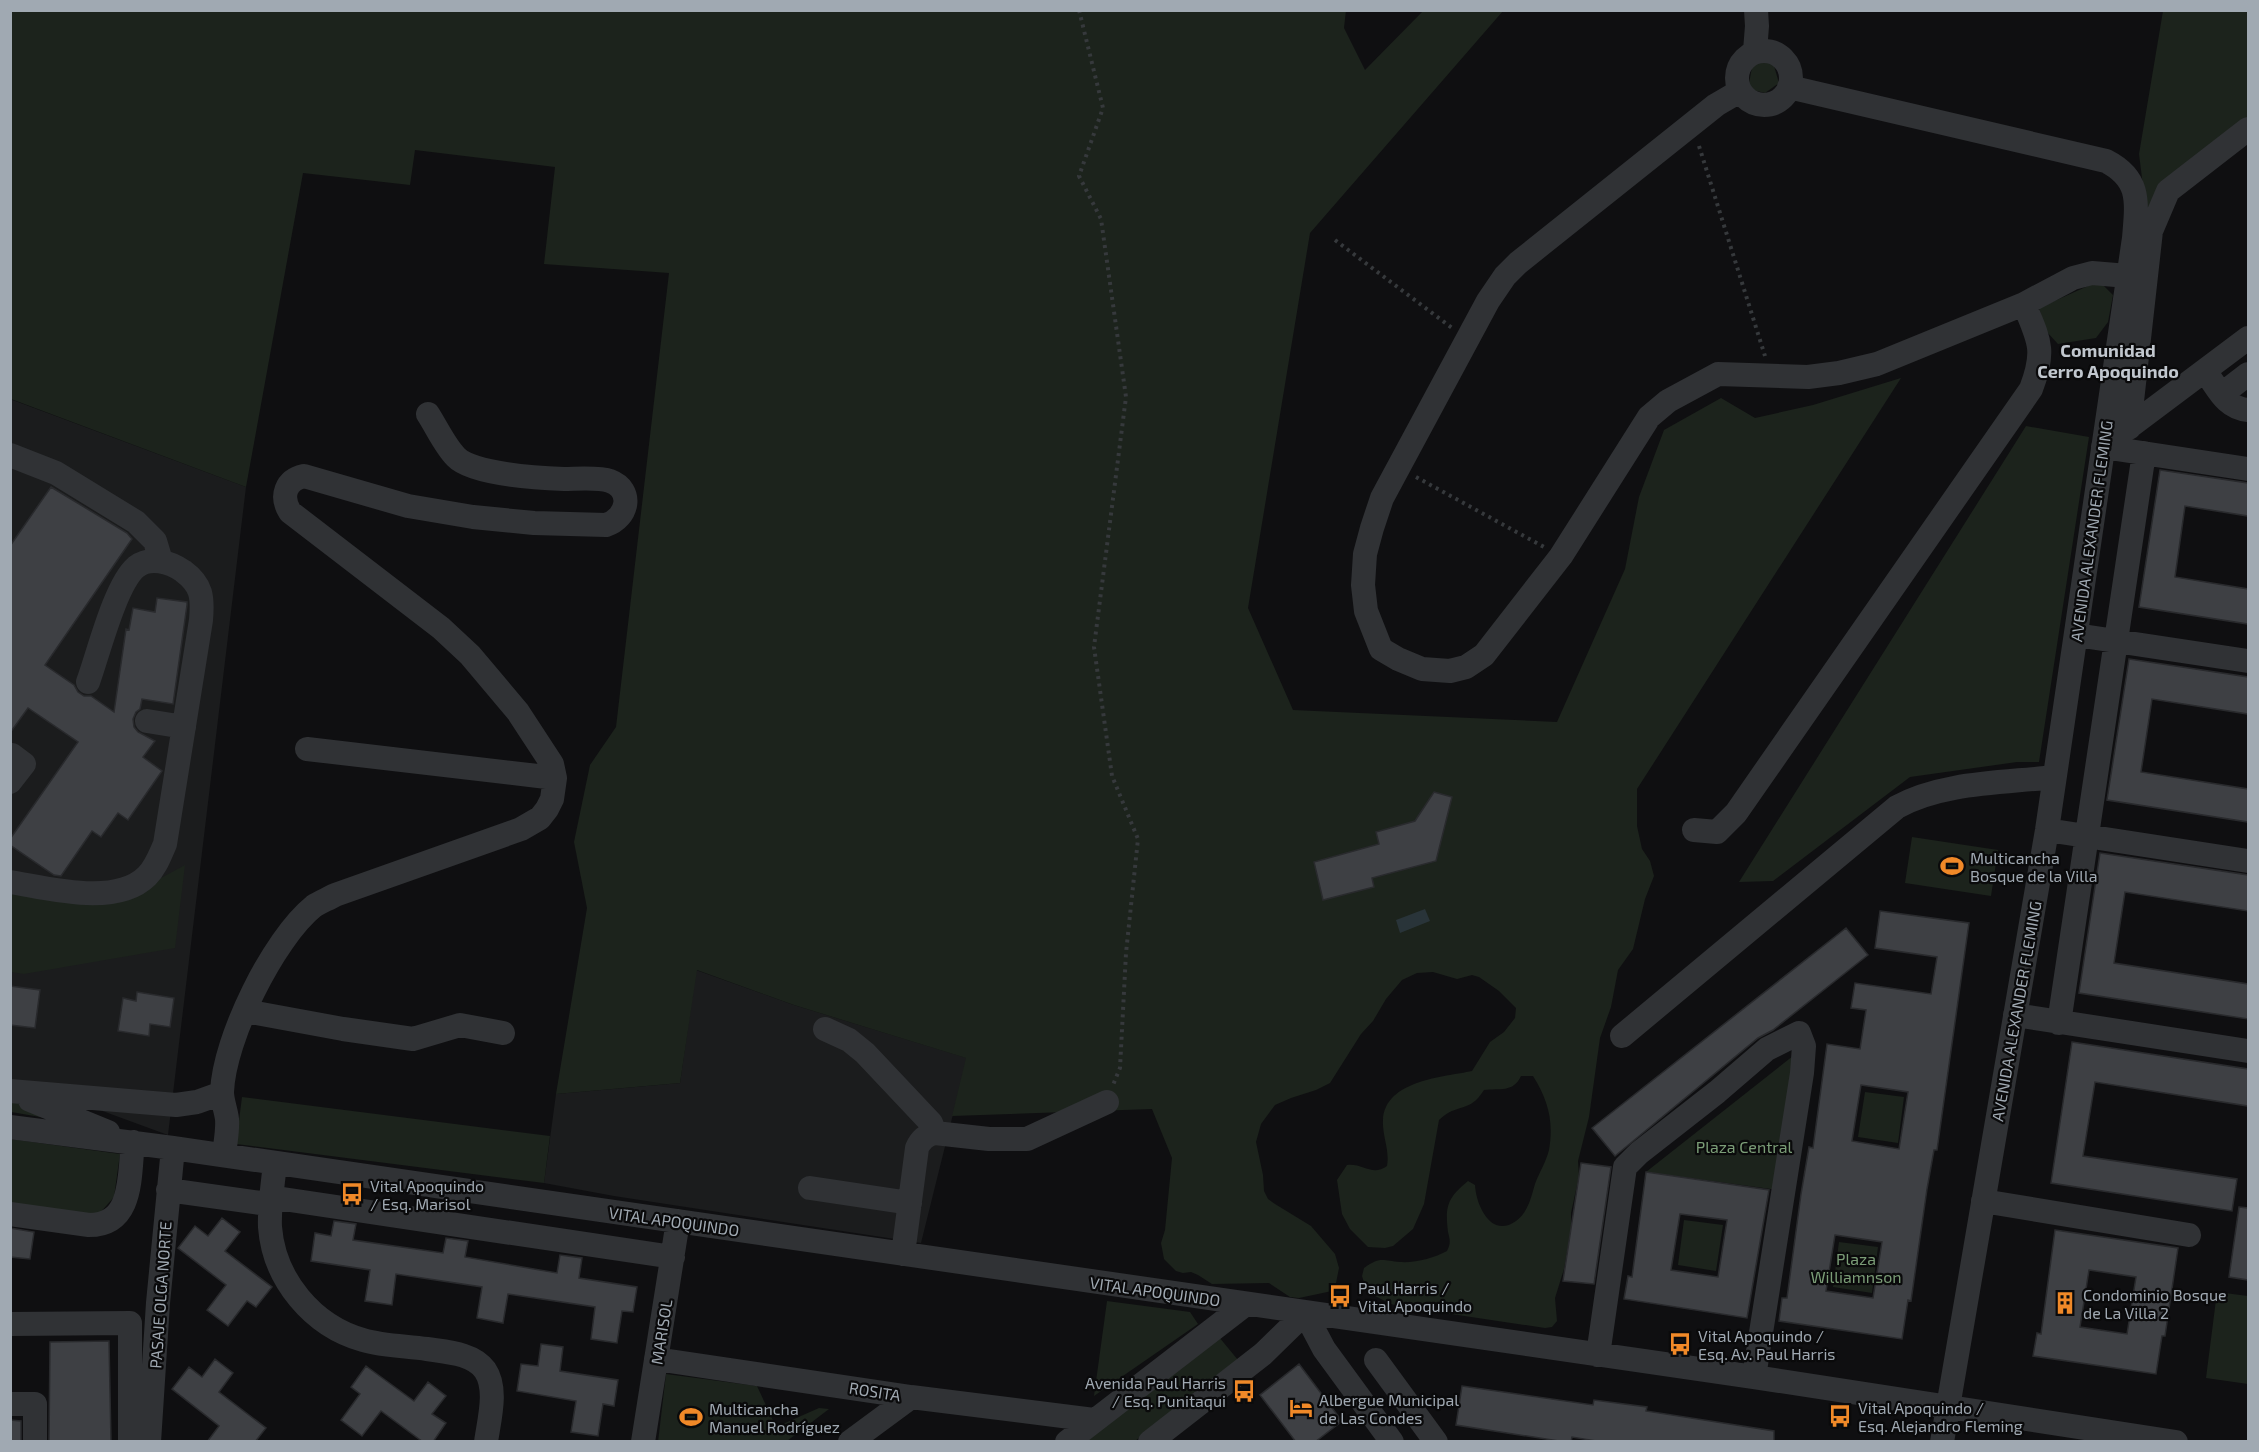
<svg xmlns="http://www.w3.org/2000/svg" width="2259" height="1452" font-family="'Exo 2',sans-serif">
  <style>
    .built { fill: #1b1c1d }
    .green { fill: #1c231c }
    .water { fill: #293439 }
    .building { fill: #3e4044; stroke: #292a2d; stroke-width: 1.5; fill-rule: evenodd }
    .lines { fill: none; stroke-linecap: round; stroke-linejoin: round }
    .path { stroke: #36393c; stroke-width: 4; stroke-dasharray: 3 4.5; stroke-linecap: butt }
    .minor { stroke: #303235; stroke-width: 24 }
    .labels { text-anchor: middle; dominant-baseline: central; stroke-width: 4.5; stroke-linejoin: round; paint-order: stroke }
    .street-label { font-size: 16px; fill: #a0a9b2; stroke: #0a0a0b }
    .poi-label { font-size: 16px; fill: #a0a9b2; stroke: #0a0a0b; text-anchor: start }
    .park-label { font-size: 16px; fill: #7b9d77; stroke: #0a0a0b }
    .neighbourhood-label { font-size: 18px; font-weight: bold; fill: #c1c7ce; stroke: #0a0a0b }
  </style>
  <rect width="100%" height="100%" fill="#0f0f11"/>
  <path class="built" d="M10 399 246 487 168 1135 26 1083 11 1080Z
    M696 970 794 1005 967 1058 921 1243 614 1196 544 1183 556 1094 680 1083Z"/>
  <path class="green" d="M1346 10 1344 28 1365 70 1423 11H1503L1310 233 1248 608 1293 710 1557 722 1625 569 1639 497 1664 430 1721 398 1755 418 1813 405 1901 378 1637 789V826L1642 849 1650 861 1654 876 1645 899 1633 949 1618 970 1611 1007 1600 1038 1589 1117 1578 1161 1579 1176 1571 1213V1229L1564 1269 1555 1298 1557 1321 1552 1327 1545 1328 1438 1312H1419L1391 1304 1367 1292 1362 1276 1364 1268C1381 1256 1383 1261 1400 1262 1416 1263 1434 1258 1447 1251 1451 1243 1450 1240 1448 1232 1445 1207 1447 1198 1468 1181L1475 1185C1476 1205 1491 1239 1516 1221 1528 1212 1531 1198 1535 1184 1539 1173 1546 1162 1549 1150 1554 1121 1548 1100 1533 1076H1521C1513 1093 1500 1088 1484 1090 1469 1114 1458 1102 1439 1120L1424 1204 1413 1229 1393 1246 1385 1248 1368 1247 1350 1229 1342 1214 1337 1180 1347 1165C1363 1163 1372 1177 1387 1166 1390 1150 1382 1136 1383 1120 1385 1080 1444 1077 1472 1071L1490 1042 1504 1032 1515 1018 1516 1008 1499 991 1479 977 1472 975 1457 979 1433 972 1417 973 1402 980 1386 999 1373 1021 1361 1034 1330 1083 1316 1090 1291 1098 1275 1105 1261 1124 1256 1142 1263 1175 1264 1191 1268 1199 1275 1204 1311 1226 1335 1254 1339 1268 1336 1283 1332 1291 1299 1298 1290 1297 1269 1283 1212 1284 1198 1275 1191 1272 1183 1273 1176 1271 1164 1259 1161 1243 1165 1230 1172 1158 1152 1109 952 1116 966 1058 794 1005 697 970 680 1083 556 1094 587 908 574 842 590 765 616 727 669 273 544 264 555 167 415 150 410 185 303 173 246 487 11 399 10 11Z
    M2163 11H2248V140L2147 218 2139 154Z
    M1754 56 1772 59 1779 83 1765 93 1748 89Z
    M2099 281 2113 295 2108 322 2096 338 2058 344 2046 331 2039 308Z
    M2026 426 2089 437 2039 762H2017L1910 777 1773 881 1739 882Z
    M1912 837 1998 850 1991 896 1905 883Z
    M185 865 175 948 24 974 11 972 10 890 126 897Z
    M1798 1052 1778 1190 1646 1172Z
    M1865 1092 1904 1097 1898 1143 1858 1137Z
    M242 1097 550 1136 544 1183 236 1144Z
    M11 1100 52 1119 11 1112Z
    M10 1139 120 1154 114 1197 99 1214 11 1207Z
    M1684 1220 1723 1225 1716 1271 1678 1265Z
    M1839 1242 1878 1247 1872 1293 1833 1287Z
    M2217 1292 2248 1296V1384L2206 1378Z
    M1107 1301 1190 1312 1198 1324 1094 1396Z
    M1219 1337 1238 1360 1135 1441 1085 1442Z
    M666 1374 757 1386 776 1427 819 1408 829 1409 787 1441 658 1442Z"/>
  <path class="water" d="M1425 909 1430 921 1400 933 1396 920Z"/>
  <path class="building" d="M2160 470 2248 483V516L2185 506 2175 577 2248 589V624L2139 607Z
    M51 487 127 533 132 539 45 665 74 685 78 692 84 696H91L114 712 126 629 129 630 133 608 155 612 157 598 187 602V605L173 704 142 699 140 709 136 712 133 719 134 727 138 732 155 741 143 757 162 771 128 820 118 813 101 837 92 831 61 876 54 875 10 845V839L78 742 28 708 10 733V546Z
    M2129 659 2248 677V714L2152 699 2141 772 2248 789V822L2107 800Z
    M1434 792 1452 797 1436 861 1372 878 1374 887 1323 900 1314 862 1379 844 1376 832 1415 821Z
    M2100 853 2248 875V911L2125 892 2114 963 2248 984V1019L2079 993Z
    M1880 911 1969 923 1937 1150H1934L1927 1189 1911 1301 1908 1300 1902 1339 1779 1321 1782 1298H1787L1801 1194 1809 1147 1813 1148 1827 1044 1860 1049 1866 1010 1851 1008 1855 983 1931 994 1937 957 1875 948ZM1861 1085 1908 1092 1899 1149 1852 1141ZM1835 1235 1882 1242 1873 1298 1826 1291Z
    M1846 928 1868 955 1773 1030 1758 1038 1615 1156 1592 1128Z
    M10 986 40 990 35 1028 10 1025Z
    M137 992 174 998 170 1027 150 1024 149 1036 118 1031 123 998 136 1001Z
    M2072 1042 2248 1069V1106L2095 1082 2083 1156 2237 1179 2232 1211 2051 1183Z
    M1581 1163 1611 1167 1594 1284 1563 1281Z
    M1646 1172 1769 1190 1747 1318 1624 1299 1628 1276 1632 1277ZM1680 1214 1727 1220 1718 1277 1671 1270Z
    M2239 1207 2248 1208V1280L2229 1277Z
    M222 1218 240 1232 225 1251 272 1287 256 1307 247 1301 228 1326 207 1310 226 1285 178 1248 195 1226 208 1236Z
    M334 1221 356 1224 353 1240 443 1253 446 1238 468 1241 465 1257 557 1273 560 1255 582 1258 579 1278 637 1287 633 1312 622 1311 617 1343 591 1339 595 1307 508 1294 503 1323 477 1318 482 1287 396 1274 392 1305 365 1301 370 1270 311 1261 315 1233 331 1236Z
    M10 1228 34 1232 30 1259 10 1257Z
    M2055 1230 2178 1248 2165 1336H2162L2156 1374 2033 1356 2037 1333 2041 1334ZM2089 1270 2136 1277 2127 1334 2080 1327Z
    M109 1341 111 1442H49L50 1342Z
    M541 1344 563 1347 560 1371 618 1380 614 1406 603 1404 598 1436 571 1432 576 1401 517 1391 521 1364 538 1366Z
    M215 1359 233 1373 219 1392 266 1428 255 1442H207L219 1426 172 1389 189 1367 202 1377Z
    M1299 1364 1342 1421 1315 1442H1296L1260 1395Z
    M366 1366 414 1401 428 1382 446 1396 432 1414 446 1423 433 1442H423L381 1411 362 1436 341 1420 360 1394 351 1387Z
    M1462 1386 1593 1405 1594 1400 1647 1407 1646 1411 1774 1431V1442H1602L1572 1437 1571 1442H1565L1456 1425Z
    M10 1420 21 1421V1442H10Z"/>
  <g class="lines">
    <path class="path" d="M1079 10 1103 108 1079 176 1101 219 1126 397 1094 647 1112 776 1138 839 1126 953 1120 1068 1113 1085
      M1699 146 1765 356
      M1335 240 1452 328
      M1416 477 1544 547"/>
    <path class="minor" d="M1737 78a27 27 0 1 1 54 0a27 27 0 1 1-54 0Z
      M1755 51 1757 26 1756 10
      M1789 87 2106 161C2141 179 2137 202 2134 238L2047 830 1942 1442
      M1740 91 1716 105 1518 263 1505 276 1488 301 1382 498 1372 528 1365 554 1363 585 1366 611 1381 649 1398 659 1422 669 1450 671 1466 667 1484 655 1561 556 1649 417 1668 401 1718 374 1808 377 1839 373 1877 364 2024 304 2073 278 2092 273 2128 276
      M2205 371C2218 388 2225 408 2248 410
      M2222 394 2248 374
      M2129 428 2151 231 2168 191 2248 129
      M2120 434 2248 338
      M2103 447 2248 469
      M10 455 56 473 136 522 155 541 161 561
      M2076 635 2248 661
      M147 721 184 727
      M307 749 555 778
      M10 758 12 755 24 764 10 782
      M1694 830 1717 832 1736 813 2031 389C2046 350 2039 340 2024 304
      M2047 830 2248 861
      M10 882C48 888 116 907 147 876 156 867 160 855 165 844L201 620C203 597 202 585 183 571 170 562 150 556 136 567 115 585 98 655 88 682
      M245 1011 343 1029 413 1039 460 1025 503 1033
      M2015 1015 2248 1051
      M2059 1023 2144 453
      M825 1029 849 1040 865 1053 931 1123 935 1133
      M1622 1036 1897 807C1942 782 2003 783 2054 777
      M10 1091 176 1105 197 1102 222 1093
      M30 1100 108 1132
      M10 1127 173 1148 1754 1377 2176 1442
      M224 1155C225 1144 228 1131 227 1119 226 1110 222 1101 222 1092 224 1039 273 939 314 906 320 902 328 899 335 895L521 829 540 818 547 809 552 799 555 778 552 764 518 712 470 655 441 628 290 512C280 496 286 480 304 476L408 506 473 517 534 523 606 525C628 518 634 490 610 481 599 477 576 479 564 479 539 478 472 474 456 457 445 446 437 428 428 414
      M275 1163C273 1184 269 1206 270 1227 274 1280 313 1326 363 1340 383 1346 406 1346 427 1349 446 1352 473 1353 485 1370 498 1389 489 1420 486 1442
      M810 1188 910 1203
      M168 1190 261 1203 283 1199 673 1257
      M1983 1201 2189 1235
      M10 1214 89 1225C134 1225 129 1175 133 1142
      M903 1254 917 1148C921 1139 926 1135 935 1133L989 1139H1027L1107 1102
      M10 1324 130 1323V1442
      M1598 1355 1625 1167 1639 1153 1717 1092 1767 1049 1799 1033 1804 1046 1802 1073 1754 1377
      M656 1359 911 1397 1094 1420
      M1376 1360 1436 1442
      M10 1404H35V1442
      M149 1442 158 1303 173 1148
      M643 1442 678 1221
      M850 1442 911 1397
      M1067 1442 1246 1304
      M1150 1442 1263 1354 1305 1313 1324 1349 1392 1442"/>
  </g>
  <defs>
    <g id="stadium-bare" transform="scale(1.8)"><path d="M0-5a6.5 5 0 1 0 0 10a6.5 5 0 1 0 0-10ZM-3.5-1.8h7v3.6h-7Z" fill="#f08928" stroke="#0a0a0b" stroke-width="2.5" paint-order="stroke"/></g>
    <g id="bus-bare" transform="scale(1.8)"><path d="M-5-6H5V4H4V6H2V4H-2V6H-4V4H-5ZM-3.5-4V0h7V-4ZM-3.5 1.2v1.5H-2V1.2ZM2 1.2v1.5H3.5V1.2Z" fill="#f08928" stroke="#0a0a0b" stroke-width="2.5" paint-order="stroke"/></g>
    <g id="building-bare" transform="scale(1.8)"><path d="M-4-6H4V6H1V3H-1V6H-4ZM-2.5-4.3h1.7v1.8h-1.7ZM.8-4.3h1.7v1.8H.8ZM-2.5-1h1.7V.8h-1.7ZM.8-1h1.7V.8H.8Z" fill="#f08928" stroke="#0a0a0b" stroke-width="2.5" paint-order="stroke"/></g>
    <g id="hotel-bare" transform="scale(1.8)"><path d="M-6-4.5h1.5V1H6V5H4.5V3h-9V5H-6ZM-4 0a1.8 1.8 0 1 1 3.6 0ZM.5 0V-2.5h3Q6-2.5 6 0Z" fill="#f08928" stroke="#0a0a0b" stroke-width="2.5" paint-order="stroke"/></g>
  </defs>
  <g fill-rule="evenodd">
    <use href="#stadium-bare" x="1952" y="866"/>
    <use href="#bus-bare" x="352" y="1194"/>
    <use href="#bus-bare" x="1340" y="1296"/>
    <use href="#building-bare" x="2065" y="1303"/>
    <use href="#bus-bare" x="1680" y="1344"/>
    <use href="#bus-bare" x="1244" y="1391"/>
    <use href="#hotel-bare" x="1301" y="1408"/>
    <use href="#bus-bare" x="1840" y="1416"/>
    <use href="#stadium-bare" x="691" y="1417"/>
  </g>
  <g class="labels">
    <g class="street-label">
      <text transform="translate(2091 531) rotate(-82)">AVENIDA ALEXANDER FLEMING</text>
      <text transform="translate(2016 1011) rotate(-80)">AVENIDA ALEXANDER FLEMING</text>
      <text transform="translate(674 1221) rotate(8)">VITAL APOQUINDO</text>
      <text transform="translate(1155 1291) rotate(8)">VITAL APOQUINDO</text>
      <text transform="translate(160 1295) rotate(-86)">PASAJE OLGA NORTE</text>
      <text transform="translate(661 1332) rotate(-81)">MARISOL</text>
      <text transform="translate(875 1391) rotate(9)">ROSITA</text>
    </g>
    <g class="poi-label">
      <text x="1970" y="857">Multicancha<tspan x="1970" dy="18">Bosque de la Villa</tspan></text>
      <text x="370" y="1185">Vital Apoquindo<tspan x="370" dy="18">/ Esq. Marisol</tspan></text>
      <text x="1358" y="1287">Paul Harris /<tspan x="1358" dy="18">Vital Apoquindo</tspan></text>
      <text x="2083" y="1294">Condominio Bosque<tspan x="2083" dy="18">de La Villa 2</tspan></text>
      <text x="1698" y="1335">Vital Apoquindo /<tspan x="1698" dy="18">Esq. Av. Paul Harris</tspan></text>
      <text x="1226" y="1382" text-anchor="end">Avenida Paul Harris<tspan x="1226" dy="18">/ Esq. Punitaqui</tspan></text>
      <text x="1319" y="1399">Albergue Municipal<tspan x="1319" dy="18">de Las Condes</tspan></text>
      <text x="1858" y="1407">Vital Apoquindo /<tspan x="1858" dy="18">Esq. Alejandro Fleming</tspan></text>
      <text x="709" y="1408">Multicancha<tspan x="709" dy="18">Manuel Rodríguez</tspan></text>
    </g>
    <g class="park-label">
      <text x="1744" y="1146">Plaza Central</text>
      <text x="1856" y="1258">Plaza<tspan x="1856" dy="18">Williamnson</tspan></text>
    </g>
    <g class="neighbourhood-label">
      <text x="2108" y="350">Comunidad<tspan x="2108" dy="21">Cerro Apoquindo</tspan></text>
    </g>
  </g>
  <rect width="2259" height="1452" fill="none" stroke="#a0a9b2" stroke-width="24"/>
</svg>
